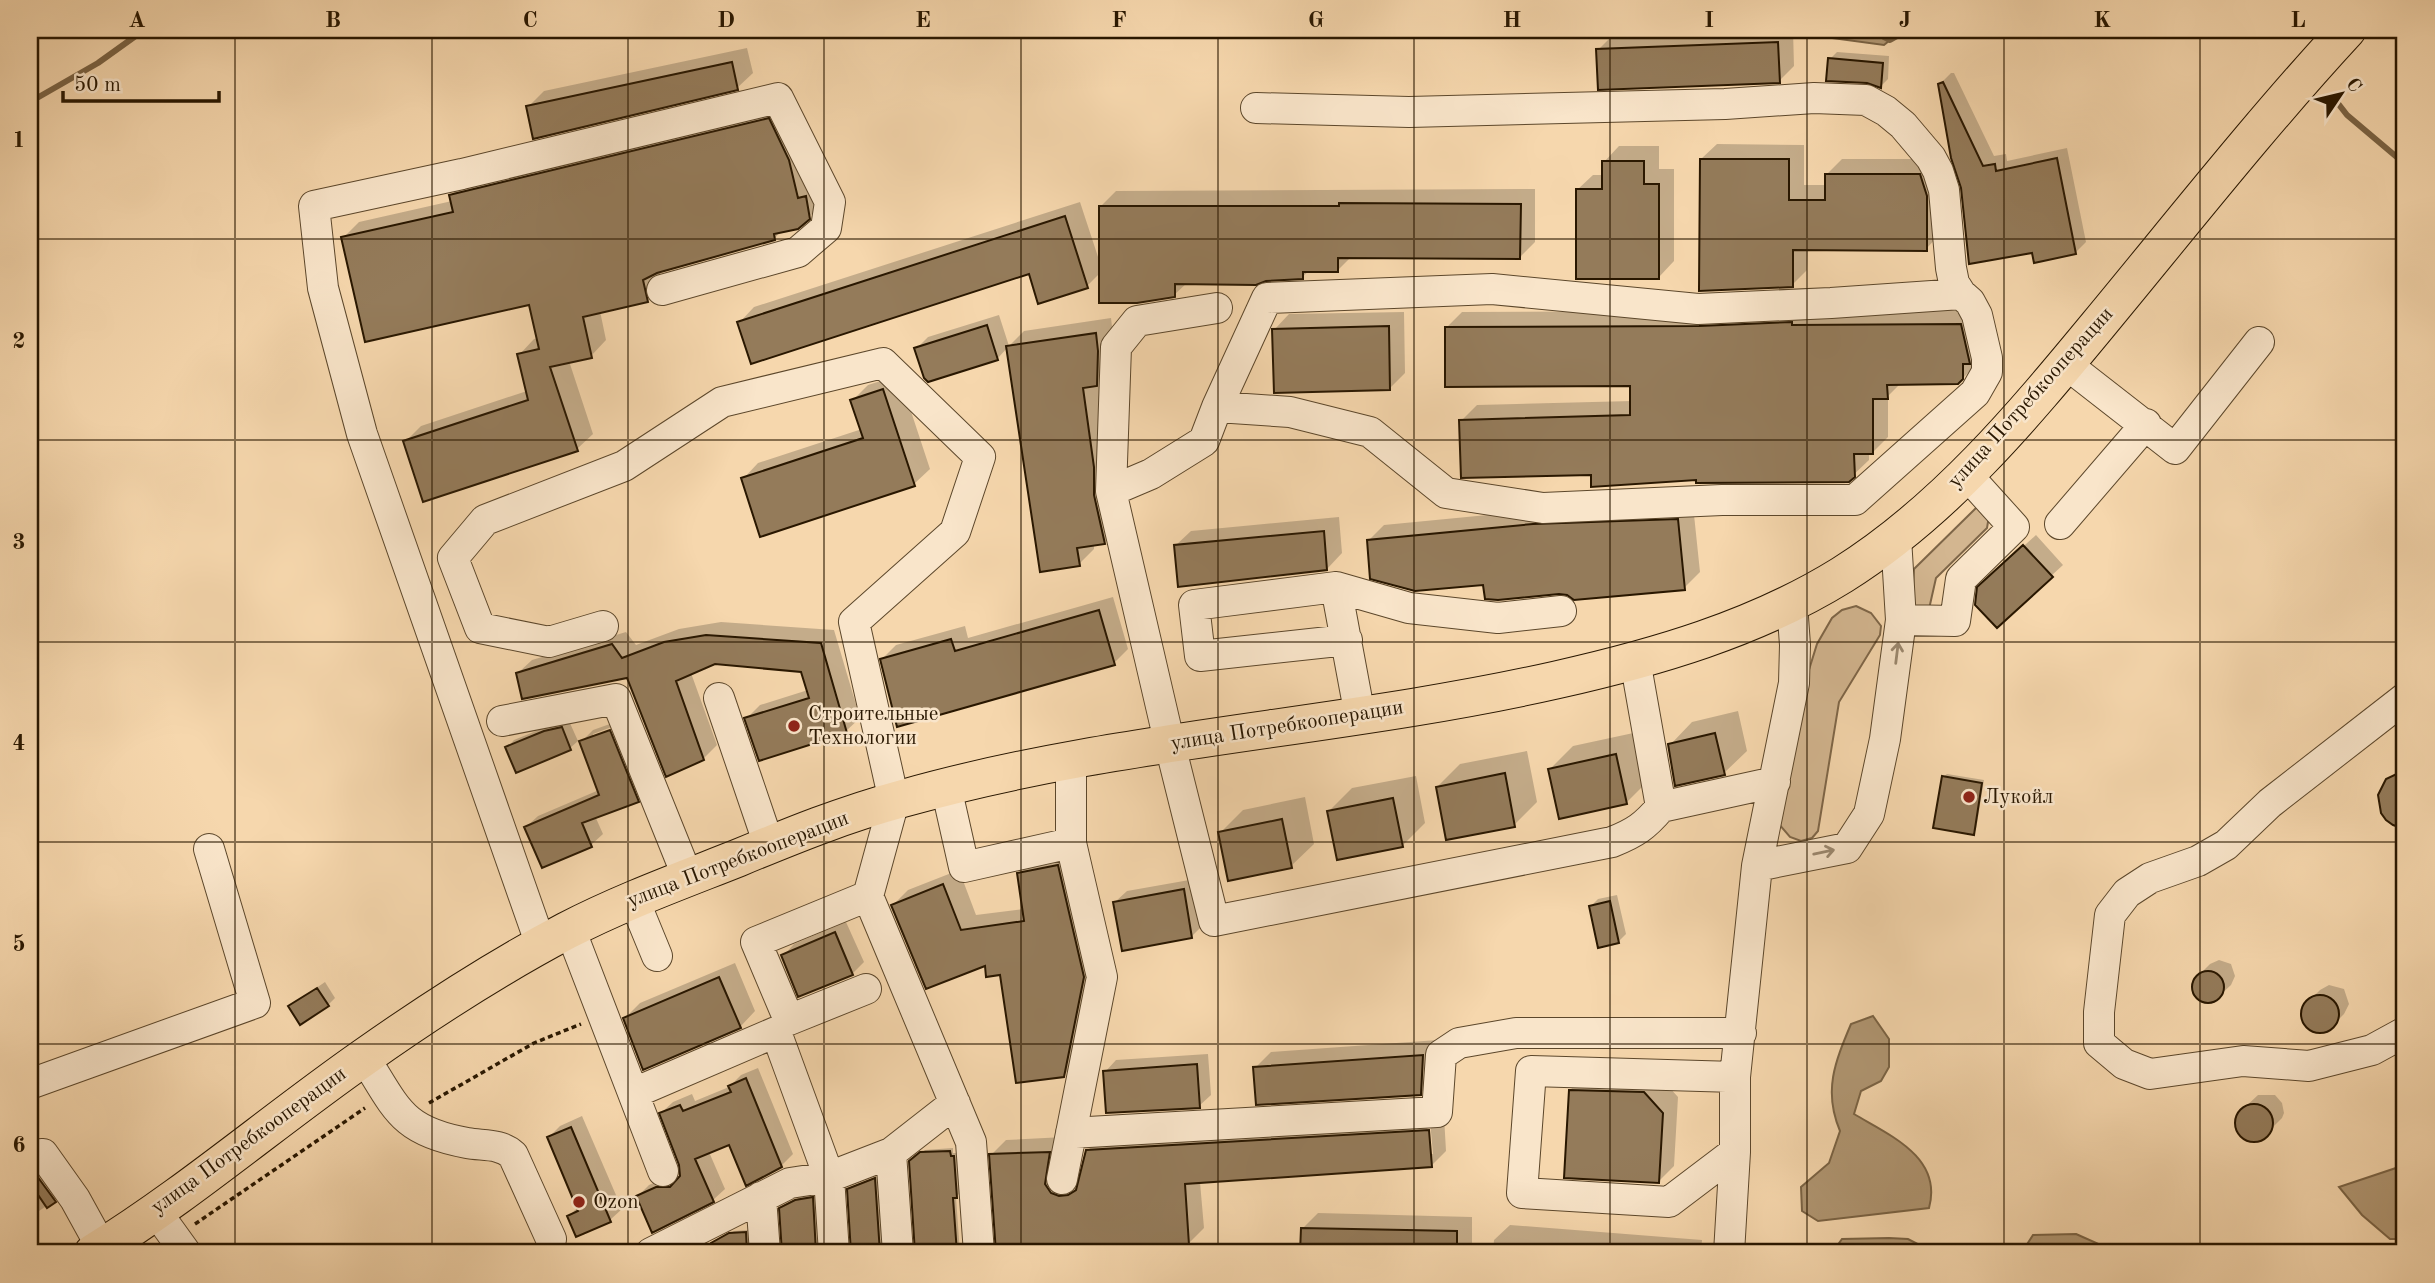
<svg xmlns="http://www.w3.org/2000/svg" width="2435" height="1283" font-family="'Old Standard TT',serif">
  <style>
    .green { fill: #d3b690; stroke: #7e6648; stroke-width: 2 }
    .water { fill: #b09672; stroke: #7a6344; stroke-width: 2 }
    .shadow { fill: #0003; fill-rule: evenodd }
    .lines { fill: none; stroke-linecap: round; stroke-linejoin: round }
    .stream { stroke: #7a6344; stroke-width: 6 }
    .building { fill: #947b5a; stroke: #291700; stroke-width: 2 }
    .minor-casing { stroke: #5c472b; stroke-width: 32 }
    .major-casing { stroke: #291700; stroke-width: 39 }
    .path { stroke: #291700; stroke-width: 3.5; stroke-dasharray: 5 3.5; stroke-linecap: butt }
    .minor { stroke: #f9e5ca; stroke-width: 30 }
    .major { stroke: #f6d7ad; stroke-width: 37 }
    .oneway { stroke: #9b886f }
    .grid { fill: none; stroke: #291700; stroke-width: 2; stroke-opacity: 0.55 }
    .poi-dot { fill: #8f2418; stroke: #f9e5ca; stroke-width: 2.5 }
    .labels { text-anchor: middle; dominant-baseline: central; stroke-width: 5; stroke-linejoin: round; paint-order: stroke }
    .street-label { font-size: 21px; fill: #291700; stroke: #f9e5ca }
    .poi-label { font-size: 21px; fill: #291700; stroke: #f9e5ca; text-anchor: start }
    .neatline { fill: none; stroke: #291700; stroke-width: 2.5 }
    .grid-label { font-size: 23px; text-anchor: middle; font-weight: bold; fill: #291700 }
  </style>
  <rect width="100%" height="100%" fill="#f6d7ad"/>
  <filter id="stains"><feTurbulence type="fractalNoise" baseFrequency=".00286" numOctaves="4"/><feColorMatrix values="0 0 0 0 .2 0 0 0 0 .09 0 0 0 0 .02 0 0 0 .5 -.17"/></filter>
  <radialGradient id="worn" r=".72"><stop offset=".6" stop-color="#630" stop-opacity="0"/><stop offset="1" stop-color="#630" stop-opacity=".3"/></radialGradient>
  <path class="green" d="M1982 507 1989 516 1987 528 1936 578 1929 609 1912 608 1914 569 1976 508Z
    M1856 606 1871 613 1881 626 1880 635 1839 702 1818 831 1812 838 1801 841 1790 837 1778 823 1808 673 1817 644 1832 618 1842 610Z"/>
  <path class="water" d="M1292 30H1656L1508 36 1320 37Z
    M1773 30H1889L1890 40 1884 45Z
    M1873 1016 1889 1039V1067L1881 1081 1861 1091 1854 1114C1889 1135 1943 1157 1929 1208L1818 1221 1802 1211 1801 1187 1829 1163 1840 1131C1823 1091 1835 1062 1851 1024Z
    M2405 1165V1239H2390L2362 1215 2339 1187Z
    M2076 1234 2101 1245 2110 1253H2028L2026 1246 2033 1235Z
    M1889 1238 1908 1239 1935 1253H1832L1842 1239Z"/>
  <path class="shadow" d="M1726 30H1793L1794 66 1779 81 1598 50 1614 34Z
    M747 48 753 73 737 88 528 107 544 91Z
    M1837 52 1889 56 1888 79 1881 86 1830 59Z
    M1951 73H1954L1994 156 2006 154 2007 161 2067 148 2086 242 2075 253 2034 251 1963 188 1940 84Z
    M784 104 824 202 808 218 782 230 774 239 660 271 663 285 648 300 600 311 606 340 591 356 569 361 593 434 577 449 405 442 421 426 527 391 519 355 534 339 539 338 531 303 343 238 359 222 452 201 451 195 467 180Z
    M1717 144 1804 145V185H1827V174L1842 159H1935L1941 233 1926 249 1808 248 1807 270 1792 285 1701 159Z
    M1619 146H1659V169H1674V261L1659 277 1577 190 1593 175H1604V162Z
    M1535 189V242L1520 257H1351L1337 271H1309L1302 277 1187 283 1174 295 1101 272 1087 286 1030 272 739 323 754 307 1080 202 1100 263 1101 206 1116 191Z
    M1976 309 1974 367 1958 383H1901L1888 396V437L1873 452 1869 453V460L1848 480 1698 478 1592 474 1461 421 1477 405 1632 401V384L1447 327 1462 312Z
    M1404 312 1405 373 1390 388 1274 330 1289 314Z
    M999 315 1009 346 1024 331 1111 318 1113 335 1112 369 1099 382 1120 527 1105 542 1094 544V549L1079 564 1008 347 998 358 928 380 916 349 928 337Z
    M899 375 930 469 914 484 743 479 758 463 862 429 852 401 868 385Z
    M1693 505 1700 572 1684 588 1568 593 1368 541 1384 525 1550 509Z
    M1339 517 1342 553 1327 569 1175 546 1191 531Z
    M2036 535 2063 565 2051 576H1991Z
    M1113 597 1128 649 1114 663 882 659 896 645 965 626 968 638Z
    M721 622 834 630 860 718 846 731 746 719 760 705 808 690 802 670 715 663 691 673 717 745 703 759 628 676 518 673 532 660 626 632 636 645 679 629Z
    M1738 711 1747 751 1724 773 1670 745 1692 722Z
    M621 720 649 789 638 801 595 816 603 834 591 845 526 827 538 816 599 790 581 742 593 730ZM617 725 618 729 593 738V734Z
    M569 721 578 741 570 748 517 771 507 748 514 740 553 724Z
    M1638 732 1649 780 1626 803 1550 769 1573 746Z
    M1527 751 1537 802 1514 825 1437 787 1460 764Z
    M2405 765V826H2402L2387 780Z
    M1947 774 1984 780 1976 830 1973 833 1943 777Z
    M1416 776 1425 823 1402 846 1329 811 1352 788Z
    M1305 797 1314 844 1291 866 1220 833 1243 810Z
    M1073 850 1099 961 1079 1059 1064 1075 1002 973 893 905 908 890 959 870 976 915 1024 909 1019 874 1034 858Z
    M1195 879 1203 925 1192 936 1115 902 1127 891Z
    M1617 895 1626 934 1618 942 1591 906 1598 899Z
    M846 922 864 962 852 974 783 956 794 944Z
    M2219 960 2231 964 2235 976 2231 985 2218 997 2206 1001 2198 997 2194 989 2198 976 2210 964Z
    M735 963 755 1011 740 1027 625 1018 640 1003Z
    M325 982 335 998 328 1005 290 1006Z
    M2329 985 2344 989 2349 1004 2344 1014 2332 1026 2317 1031 2307 1027 2303 1012 2308 1002 2320 990Z
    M1438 1040 1435 1078 1420 1094 1255 1068 1271 1052Z
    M1208 1054 1211 1095 1199 1106 1105 1072 1116 1060Z
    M758 1068 793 1154 781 1166 730 1143 709 1152 725 1189 713 1200 653 1231 638 1196 649 1185 669 1176H682L681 1164 661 1113 673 1102 692 1094 695 1101 729 1087 741 1075Z
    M1586 1075 1660 1077 1678 1097 1674 1166 1658 1182 1570 1090Z
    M2258 1095H2275L2282 1103 2284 1113 2282 1118 2262 1138 2251 1140 2242 1135 2237 1120 2242 1110Z
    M582 1116 622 1209 610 1220 569 1216 578 1207 549 1137 560 1126Z
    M1444 1116 1446 1151 1431 1166 1200 1182 1204 1228 1189 1243 1041 1253H997L991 1155 1006 1140 1064 1137 1075 1182 1080 1181 1087 1151 1103 1135ZM1427 1121H1430L1433 1154H1429Z
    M953 1148V1153H957L960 1193 956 1197 960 1253H916L911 1162 925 1150Z
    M50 1159 69 1186 54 1201 30 1217V1172Z
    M878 1176 884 1253H853L849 1189Z
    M815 1195 820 1253H784L781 1209 800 1197Z
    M1318 1213 1472 1217V1253H1302V1229Z
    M1510 1225 1702 1240 1701 1253H1493L1494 1240Z
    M749 1230 752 1253H713L712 1243 716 1240 734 1231Z"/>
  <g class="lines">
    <path class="stream" d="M1884 37 1890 40 1908 30
      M2333 97 2347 115 2405 164
      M30 102 98 63 144 30"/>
  </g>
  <path class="building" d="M1778 42 1780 83 1598 90 1596 49Z
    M1828 58 1883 63 1881 88 1867 83 1826 81Z
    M732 62 738 90 533 139 526 106Z
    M1943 82 1983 166 1995 164 1996 171 2057 158 2076 254 2034 263 2032 253 1969 264 1961 188 1951 158 1938 84Z
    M769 118 789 160 798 198 806 196 810 219 798 229 774 234 775 240 657 273 643 280 648 302 583 317 592 358 550 367 578 451 423 502 403 441 528 400 517 354 539 349 529 305 365 342 341 237 453 212 449 195Z
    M1700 159H1789V200H1825V174H1920L1927 196V251L1793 250V287L1699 291Z
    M1602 161H1644V184H1659V279H1576V189H1602Z
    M1339 203 1521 204 1520 259 1338 258V272H1303V279L1266 281 1256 285 1175 284V297L1137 303H1099V206H1339Z
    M1065 216 1088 288 1038 304 1029 274 751 364 737 322Z
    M1792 322V325L1961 324 1970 364H1963V379L1958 384 1887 385 1888 399H1873V454H1854L1855 477 1849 482 1696 483V480L1591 487V475L1461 478 1459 420 1630 415V386L1445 387V327L1699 326Z
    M987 325 998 360 928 382 924 378 914 348Z
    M1389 326 1390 390 1274 393 1272 329Z
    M1096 333 1098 351 1097 386 1083 388 1094 467V495L1105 544 1077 548 1080 566 1040 572 1006 346Z
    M883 389 915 486 760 537 741 478 863 438 850 400Z
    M1678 519 1685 590 1574 600 1567 595 1559 594 1498 600 1485 599 1483 585 1415 591 1370 579 1367 540 1533 524Z
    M1324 531 1327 570 1178 587 1174 545Z
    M2023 545 2053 577 1997 628 1975 605 1977 587Z
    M1099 610 1115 665 897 727 880 659 951 639 955 651Z
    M706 635 821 643 847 733 759 761 744 718 809 698 801 672 715 664 676 681 704 760 666 777 627 678 522 699 516 673 612 644 622 658 664 642Z
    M562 727 571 750 516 773 505 747 544 731Z
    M610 730 639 802 582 823 592 847 542 868 524 827 599 795 579 741Z
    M1715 733 1725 775 1675 786 1668 744Z
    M1616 754 1627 804 1559 819 1548 769Z
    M2405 770V829L2393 825 2386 820 2381 813 2378 795 2386 779Z
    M1505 773 1515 827 1446 840 1436 787Z
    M1942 776 1982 783 1974 835 1933 828Z
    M1393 798 1403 847 1337 860 1327 811Z
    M1282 819 1292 868 1228 881 1218 832Z
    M1058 865 1084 977 1064 1077 1016 1083 1000 975 986 977 985 966 926 989 891 905 943 884 961 930 1024 921 1017 873Z
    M1184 889 1192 938 1122 951 1113 902Z
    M1610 901 1619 943 1598 948 1589 906Z
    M835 932 853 975 798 997 781 955Z
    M2192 987a16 16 0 1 1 32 0a16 16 0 1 1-32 0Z
    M719 977 741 1028 643 1070 623 1018Z
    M317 988 329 1006 300 1025 288 1006Z
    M2301 1014a19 19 0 1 1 38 0a19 19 0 1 1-38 0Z
    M1423 1055 1421 1095 1256 1105 1253 1067Z
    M1197 1064 1200 1108 1106 1113 1103 1071Z
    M746 1078 782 1167 746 1186 729 1145 695 1159 714 1202 652 1233 636 1196 656 1187H670L680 1176 679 1165 659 1113 680 1105 683 1111 731 1092 728 1086Z
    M1569 1090 1644 1092 1663 1113 1659 1183 1564 1178Z
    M2235 1123a19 19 0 1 1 38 0a19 19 0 1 1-38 0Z
    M571 1127 611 1222 576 1237 567 1216 578 1211 547 1137Z
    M1429 1130 1432 1167 1185 1184 1189 1245 1066 1253H996L989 1154 1050 1152 1045 1184 1051 1193 1059 1196 1068 1195 1076 1190 1086 1150Z
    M950 1151 951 1156H954L957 1198H953L957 1253H915L909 1161 920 1152Z
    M34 1172 56 1202 47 1208 30 1183V1175Z
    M875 1178 880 1253H851L847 1189Z
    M813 1197 816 1253H782L779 1208 795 1200Z
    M1301 1228 1457 1231V1253H1300Z
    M746 1232 747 1253H711V1243L729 1233Z"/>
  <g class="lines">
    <g class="minor-casing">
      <path id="minor" d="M1256 108 1409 112 1725 104 1814 98 1866 100 1886 111 1903 125 1931 158 1938 171 1944 190 1951 268 1954 283 1961 294
        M1217 308 1137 321 1116 347 1111 491 1170 745 1214 921 1612 842C1635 833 1645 826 1661 807L1775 782
        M2066 364 2175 449 2259 342
        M1111 491 1151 474 1204 441 1217 407 1267 298 1492 289 1698 309 1831 303 1961 294 1970 302 1977 315 1987 358V372L1975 393 1855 500H1722L1543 508 1446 493 1370 432 1290 412 1217 407
        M2060 524 2146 424
        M1336 587 1360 716
        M1901 620 1955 621 1961 579 2014 527 1967 475
        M603 626 549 642 480 628 453 558 485 520 624 466 722 402 883 363 980 457 955 532 854 622 894 801 868 896 756 942 789 1020 866 989
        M1347 640 1200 656 1194 605 1336 587 1409 608 1498 618 1561 611
        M1635 660 1661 807
        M719 698 769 845
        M2405 698 2270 803 2226 845 2198 861 2150 878 2127 893 2110 915 2099 1012V1043L2124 1064 2150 1074 2243 1061 2309 1066 2372 1050 2405 1032
        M502 721 616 699 688 878
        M946 787 964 867 1071 843
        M1757 866 1847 848 1869 814 1885 739 1901 620 1896 538
        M868 896 971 1142 979 1253
        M634 900 657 956
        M570 929 663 1171
        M541 945 362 434 323 288 314 206 462 174 778 98 830 202 826 228 798 252 662 290
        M364 1057C397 1109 401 1131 467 1143 483 1146 500 1143 513 1155L551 1239
        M30 1084 255 1003 209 849
        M634 1093 776 1032 829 1177 834 1253
        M1071 1133 1437 1112 1441 1055 1459 1043 1516 1033H1741
        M1735 1152 1669 1202 1522 1193 1531 1071 1735 1077
        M891 1153 898 1253
        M30 1155 43 1154 75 1199 102 1248
        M1062 1179 1102 977 1071 843V761
        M761 1197 765 1253
        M155 1210 186 1253
        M651 1253 790 1183 829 1177 891 1153 955 1103
        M1729 1253 1735 1152V1077L1757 866 1794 683 1795 645 1792 604"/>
    </g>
    <g class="major-casing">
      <path id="major" d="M93 1253C187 1195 273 1121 363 1058 428 1012 496 968 566 931 622 902 680 881 738 858 791 836 845 814 901 799 1115 738 1339 729 1556 680 1654 658 1755 629 1842 575 1944 511 2022 417 2098 325 2180 226 2260 124 2347 30"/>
    </g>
    <path class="path" d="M429 1103 534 1043 581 1024
      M195 1224 365 1108"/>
    <use href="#minor" class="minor"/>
    <use href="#major" class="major"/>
  </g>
  <defs><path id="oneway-shaft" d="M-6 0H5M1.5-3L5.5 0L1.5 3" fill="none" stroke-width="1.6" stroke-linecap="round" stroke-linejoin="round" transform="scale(1.75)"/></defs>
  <g class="oneway">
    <use href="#oneway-shaft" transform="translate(1897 653) rotate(-83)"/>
    <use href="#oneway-shaft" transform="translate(1824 852) rotate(-12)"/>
  </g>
  <path class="grid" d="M235 30V1253M432 30V1253M628 30V1253M824 30V1253M1021 30V1253M1218 30V1253M1414 30V1253M1610 30V1253M1807 30V1253M2004 30V1253M2200 30V1253M30 239H2405M30 440H2405M30 642H2405M30 842H2405M30 1044H2405"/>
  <g class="poi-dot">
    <circle cx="794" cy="726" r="7"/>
    <circle cx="1969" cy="797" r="7"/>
    <circle cx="579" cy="1202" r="7"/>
  </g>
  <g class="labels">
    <g class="street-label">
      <text transform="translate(2031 398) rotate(-48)">улица Потребкооперации</text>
      <text transform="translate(1287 726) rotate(-9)">улица Потребкооперации</text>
      <text transform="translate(738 860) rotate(-21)">улица Потребкооперации</text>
      <text transform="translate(249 1141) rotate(-36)">улица Потребкооперации</text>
    </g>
    <g class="poi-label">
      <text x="808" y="714">Строительные<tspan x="808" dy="24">Технологии</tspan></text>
      <text x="1983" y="797">Лукойл</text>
      <text x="593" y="1202">Ozon</text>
    </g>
  </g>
  <rect width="2435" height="1283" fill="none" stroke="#f6d7ad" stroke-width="77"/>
  <g transform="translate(2341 94) rotate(55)" stroke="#f9e5ca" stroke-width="5" paint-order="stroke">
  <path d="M0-5L12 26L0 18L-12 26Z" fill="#291700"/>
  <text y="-10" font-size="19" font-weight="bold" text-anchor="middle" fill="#291700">С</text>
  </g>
  <path d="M63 91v10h156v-10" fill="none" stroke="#291700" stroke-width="3.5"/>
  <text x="74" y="91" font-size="21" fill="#291700" stroke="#f9e5ca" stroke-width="5" paint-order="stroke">50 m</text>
  <rect x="38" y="38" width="2358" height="1206" class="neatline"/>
  <g class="grid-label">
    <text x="137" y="27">A</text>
    <text x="333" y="27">B</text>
    <text x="530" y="27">C</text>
    <text x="726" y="27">D</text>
    <text x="923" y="27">E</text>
    <text x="1119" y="27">F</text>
    <text x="1316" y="27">G</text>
    <text x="1512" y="27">H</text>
    <text x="1709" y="27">I</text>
    <text x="1905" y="27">J</text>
    <text x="2102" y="27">K</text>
    <text x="2298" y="27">L</text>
    <text x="19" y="147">1</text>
    <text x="19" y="348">2</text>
    <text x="19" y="549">3</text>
    <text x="19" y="750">4</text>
    <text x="19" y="951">5</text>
    <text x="19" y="1152">6</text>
  </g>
  <rect width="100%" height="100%" filter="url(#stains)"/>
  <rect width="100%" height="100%" fill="url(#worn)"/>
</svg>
